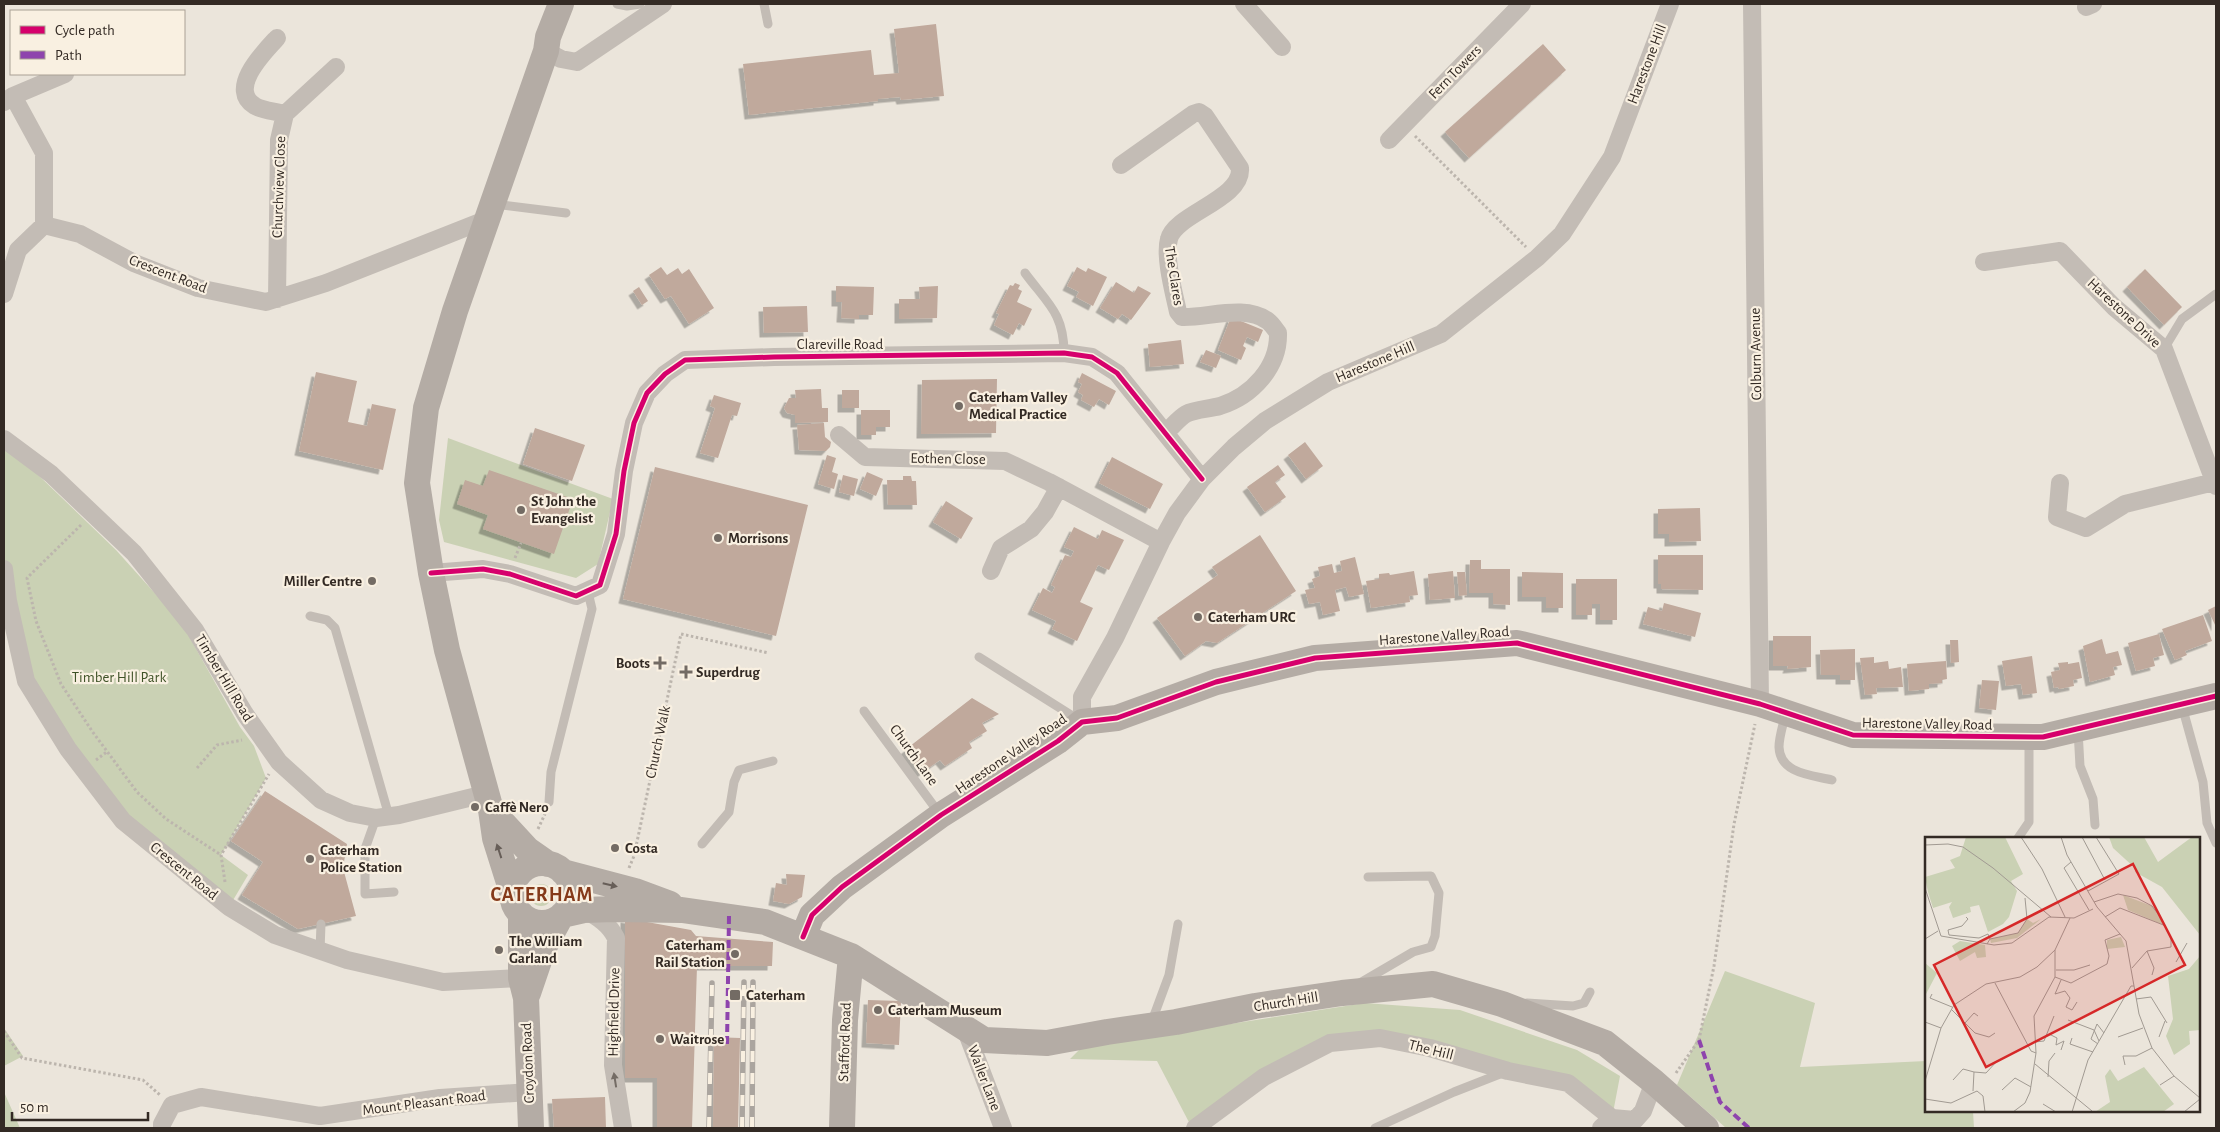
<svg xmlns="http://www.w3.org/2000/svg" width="2220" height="1132" font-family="'Alegreya Sans',sans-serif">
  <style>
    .green { fill: #cad1b4 }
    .building { fill: #c0a99c; filter: url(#shadow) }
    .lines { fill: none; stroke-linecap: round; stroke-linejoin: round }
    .path { stroke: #bcb5ad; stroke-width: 3; stroke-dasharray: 2.5 2.5; stroke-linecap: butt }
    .lane { stroke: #c3bcb5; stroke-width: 9 }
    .street { stroke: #c3bcb5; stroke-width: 18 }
    .secondary { stroke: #b4aca5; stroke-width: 26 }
    .rail-casing { stroke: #aba59f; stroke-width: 5.5 }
    .rail { stroke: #f9f0e1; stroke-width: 4; stroke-dasharray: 11; stroke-linecap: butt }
    .quiet { stroke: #8e44ad; stroke-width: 4; stroke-dasharray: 8 4; stroke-linecap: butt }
    .cycleway-casing { stroke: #f9f0e1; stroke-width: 8 }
    .cycleway { stroke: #d6006c; stroke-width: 5 }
    .oneway { fill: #675e58 }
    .oneway2 { fill: #746c65 }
    .poi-dot { fill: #736b64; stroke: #f9f0e1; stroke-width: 2 }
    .labels { text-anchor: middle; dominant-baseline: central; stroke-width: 4.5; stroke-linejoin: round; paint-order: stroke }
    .street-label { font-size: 15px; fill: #332a24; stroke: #f9f0e1 }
    .poi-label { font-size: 15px; font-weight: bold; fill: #332a24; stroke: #f9f0e1; text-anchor: start }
    .park-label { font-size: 15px; fill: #3f5227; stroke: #f9f0e1 }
    .district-label { font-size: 20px; font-weight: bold; letter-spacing: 1px; fill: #853a1a; stroke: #f9f0e1 }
    .inset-road { fill: none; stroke: #a19a92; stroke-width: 1 }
    .view { fill: #d62828; fill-opacity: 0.15; stroke: #d62828; stroke-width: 2.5 }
    .inset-edge { fill: none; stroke: #332a24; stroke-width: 2.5 }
  </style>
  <defs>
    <filter id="shadow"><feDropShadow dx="-4.5" dy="4.5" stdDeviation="0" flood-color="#0004"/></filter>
  </defs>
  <rect width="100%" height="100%" fill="#ebe5db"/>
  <path class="green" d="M448 438 613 499 598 564 576 578 444 542 439 520Z
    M4 442 116 550 169 609 186 631 240 727 254 746 266 778 221 855 248 875 229 907 123 821 26 681 4 569Z
    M530 895a11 11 0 1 1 22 0a11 11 0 1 1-22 0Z
    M1725 971 1815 1003 1800 1067 1926 1061V1111H1973L1974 1128H1726L1677 1085Z
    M1365 1003 1460 1010 1577 1050 1620 1076 1612 1118 1568 1083 1380 1038 1330 1043 1192 1128 1157 1061 1070 1059 1082 1047Z
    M4 1028 23 1056 4 1066Z
    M4 1092 20 1128H4Z"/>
  <path class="building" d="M936 24 944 96 901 100 900 97 878 99V101L749 115 743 64 871 50 874 75 899 73 894 29Z
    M1543 44 1566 70 1469 158 1445 132Z
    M661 267 667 275 678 268 682 274 689 269 714 308 689 324 671 296 665 299 649 275Z
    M1077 267 1086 272 1088 268 1107 277 1093 306 1076 297 1079 292 1067 286Z
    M2145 269 2182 307 2164 325 2127 287Z
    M1116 282 1134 293 1138 286 1151 293 1131 320 1122 314 1118 319 1100 308Z
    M1015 283 1020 285 1018 289 1022 291 1017 302 1032 309 1024 326 1019 323 1013 335 994 325 999 314 996 313 1010 285 1013 286Z
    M836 286 874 287 873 315H859V319L841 318 842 302H836Z
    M938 286 937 318 899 319V299H920L919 287Z
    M639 287 648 301 642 305 633 291Z
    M807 306 808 332 764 333 763 307Z
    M1231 317 1263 330 1258 342 1247 337 1243 346 1246 348 1241 360 1218 350Z
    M1181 340 1184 364 1150 367 1148 344Z
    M1206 350 1221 356 1216 368 1200 362Z
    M316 372 357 381 348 422 367 426 372 404 396 409 383 470 299 451Z
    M1082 373 1116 391 1109 405 1099 399 1094 407 1081 400 1083 395 1078 392 1082 384 1078 382Z
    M997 379 996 433 921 434 922 380Z
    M821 389 822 408H828V422L795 423V415L787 413 784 408 789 398H796L795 390Z
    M842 390H859V408H842Z
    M714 395 741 403 737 416 732 415 718 458 700 453 715 408 710 406Z
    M861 410H890V427H876V435H861Z
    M824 423 825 437 831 442 830 447 826 451 799 450 797 425Z
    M535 428 585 445 572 481 523 464Z
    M1305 442 1323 466 1306 479 1288 455Z
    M827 455 836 458 832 472 838 474 834 489 818 484Z
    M1112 457 1163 484 1150 509 1099 483Z
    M1278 465 1285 475 1275 482 1286 497 1265 512 1247 487Z
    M655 467 808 505 776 636 623 599Z
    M489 470 573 499 554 554 483 529 488 515 457 504 465 480 483 486Z
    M867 472 883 479 876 496 860 489Z
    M843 475 858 479 854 496 839 492Z
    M903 476H911L912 481H916L917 505H888L887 480H903Z
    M946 501 973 518 961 539 933 522Z
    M1700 508 1701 541 1669 542V534H1658V509Z
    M1074 527 1098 539 1102 530 1124 540 1109 570 1098 565 1080 602 1093 608 1077 641 1052 629 1056 621 1032 610 1043 588 1052 593 1055 587 1051 585 1065 555 1071 557 1074 551 1064 547Z
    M1260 535 1296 591 1217 643 1206 641 1185 656 1157 618 1218 575 1212 567Z
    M1658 555H1703V590L1661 589V584H1658Z
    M1355 557 1364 594 1349 597 1346 587 1335 590 1340 611 1323 615 1320 602 1309 604 1305 590 1315 588 1312 579 1320 576 1318 567 1332 564 1334 573 1342 571 1340 561Z
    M1470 560H1481V569H1510V605L1493 604V593H1469Z
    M1414 571 1418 595 1409 596 1410 602 1371 608 1366 581 1379 579V574L1389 573 1390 575Z
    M1453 571 1455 598 1430 600 1428 574Z
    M1457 572H1465L1467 595 1459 596Z
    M1522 572 1563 573V608H1546V597H1522Z
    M1576 579H1617V620H1600V604H1592V615H1576Z
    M1664 603 1701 613 1695 637 1643 624 1648 607 1662 611Z
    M2216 606V627L2208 610Z
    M2203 615 2212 641 2185 651 2187 655 2175 660 2162 629Z
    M2159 634 2164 655 2153 658 2155 666 2136 671 2128 643Z
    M1773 636H1811V667L1787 669 1788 666H1773Z
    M2102 639 2106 654 2118 651 2122 665 2113 667 2115 675 2090 682 2083 646Z
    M1950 640H1958L1959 662 1951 663Z
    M1855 649V680H1840V675H1821L1820 650Z
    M2032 656 2037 693 2023 695 2021 684 2006 686 2002 661Z
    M1874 657V663L1888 661 1889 669 1901 667 1903 687 1876 688 1877 694 1865 695 1860 658Z
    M1946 661 1947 679 1942 680V683L1929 684V689L1909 691 1907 664Z
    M2068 662V664L2079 662 2082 678 2073 680 2074 686 2059 689 2058 687 2054 688 2051 672 2060 670 2058 663Z
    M1982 680 1999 681 1996 710 1979 708Z
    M972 698 999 714 982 723 987 731 969 742 972 748 945 766 940 760 920 774 905 750Z
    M265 791 347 844 343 868 356 916 298 929 242 895 263 862 231 841Z
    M786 874 805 875 802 897 789 904 773 901 776 883 787 885Z
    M625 918 691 930 696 936 773 942 772 966H697L692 1128H657V1078H625Z
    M868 1000 901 1001 899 1045 866 1043Z
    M714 1037 740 1038 738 1128H713Z
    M605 1097 606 1128H554L552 1099Z"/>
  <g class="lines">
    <path class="path" d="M1415 136 1526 247
      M81 525 27 578 36 621 61 684 92 731 137 792 166 819 221 855
      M515 558 521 543
      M96 760 108 751
      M197 768 217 745 242 740
      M538 829 545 814
      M629 868 634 856 681 634 769 653
      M225 882 221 855 269 774
      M4 1031 22 1058 143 1080 160 1095
      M1676 1073 1699 1040 1714 966 1734 824 1755 724"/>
    <path class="lane" d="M617 4 627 6 640 4
      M764 4 768 24
      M494 204 566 213
      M1025 273C1047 303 1064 313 1064 353
      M2164 349 2182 319 2216 294
      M310 616 327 620 335 628 389 816
      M979 657 1079 720
      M2182 706 2203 782 2207 823 2216 843
      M864 711 939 813
      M1785 716C1783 725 1779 737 1779 747 1780 774 1812 775 1832 780
      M2078 730 2080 766 2093 799 2095 825
      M549 802 551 772 592 609 588 592
      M376 818 365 849V894L394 892
      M2018 838 2029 822V738
      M702 844 729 812 734 782 739 770 773 761
      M320 951 321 924
      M1360 983 1413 952 1431 947 1435 936 1439 893 1431 876 1368 877
      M1527 1003 1573 1006 1584 1003 1590 992
      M1152 1021 1169 975 1178 924
      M1375 1128 1454 1092 1505 1072"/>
    <path class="street" d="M1244 4 1282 47
      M1752 4 1760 704
      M2086 7 2093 4
      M277 38C264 52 227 89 255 106 264 111 275 111 285 114
      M546 51 561 59 577 62 663 4
      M13 96 44 153V225
      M4 102 13 96 65 74
      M1389 140 1522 4
      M1121 165 1193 114 1199 112 1205 116 1240 168C1243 199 1175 214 1169 239 1164 257 1174 293 1178 312L1182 317C1208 318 1245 304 1268 321 1272 324 1275 329 1278 333 1279 367 1252 396 1220 406 1209 409 1195 409 1186 414 1179 418 1172 427 1166 432
      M1984 262 2060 251 2114 307 2164 349 2216 486
      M4 294 18 250 44 225 80 234 134 263 198 288 266 302 326 283 485 220
      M277 299 279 140 285 114 336 67
      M839 435 865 457 1005 461 1049 482 1161 542
      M4 439 51 474 134 553 195 630 245 714 279 762 321 800 350 813 376 818 399 815 485 794
      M2060 483 2057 517 2086 528 2125 504 2214 482
      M4 569 8 601 26 681 68 749 123 821 229 907 275 935 347 960 443 982 521 978
      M991 571 1001 548 1031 529 1045 512 1059 487
      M431 573 483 569 510 574 576 596 600 585 616 534 624 471 634 423 647 393 665 374 685 360 774 357 1064 353 1092 357 1117 373 1202 479
      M1082 722V697L1115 638 1161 542 1177 513 1202 479 1234 447 1265 421 1328 382 1441 334 1537 258 1562 234 1612 157 1670 4
      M585 910C599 918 609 924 616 938L613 1065 623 1128
      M965 1028 1003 1128
      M162 1128V1124L172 1105 201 1097 320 1116 440 1098 529 1092
      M1195 1128 1264 1077 1330 1043 1380 1038 1430 1048 1508 1071 1568 1083 1612 1118 1635 1120 1643 1111 1654 1082
      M1601 1128 1612 1118"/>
    <path class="secondary" d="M491 810 528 850 548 864
      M512 893a30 30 0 1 1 60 0a30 30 0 1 1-60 0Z
      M563 872 635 891 670 904
      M512 892 495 838 491 810 447 650 431 573 417 483 426 408 455 311 546 51 548 37 561 4
      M521 914V978L526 998 531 1128
      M562 915 584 910 613 909 682 910 765 922 851 956 984 1040 1047 1043 1107 1032 1176 1022 1255 1006 1342 993 1433 984 1502 1004 1605 1043 1654 1082 1706 1128
      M803 937 812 915 842 887 941 815 1058 741 1082 722 1117 718 1216 682 1315 658 1517 643 1760 704 1853 735 2043 737 2216 696
      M528 993 543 949 560 918
      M842 1128 845 1020 851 956"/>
    <g class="rail-casing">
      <path id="rail" d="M709 1128 712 983
        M742 1128 744 982
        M752 1128 753 982"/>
    </g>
    <use href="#rail" class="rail"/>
    <path class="quiet" d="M1699 1040 1720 1102 1749 1128
      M727 1044 729 916"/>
    <g class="cycleway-casing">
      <path id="cycleway" d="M431 573 483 569 510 574 576 596 600 585 616 534 624 471 634 423 647 393 665 374 685 360 774 357 1064 353 1092 357 1117 373 1202 479
        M803 937 812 915 842 887 941 815 1058 741 1082 722 1117 718 1216 682 1315 658 1517 643 1760 704 1853 735 2043 737 2216 696"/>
    </g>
    <use href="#cycleway" class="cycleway"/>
  </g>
  <defs><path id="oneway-solid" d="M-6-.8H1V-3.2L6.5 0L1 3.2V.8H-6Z" transform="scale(1.25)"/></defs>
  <g class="oneway">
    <use href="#oneway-solid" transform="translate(499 851) rotate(-108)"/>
    <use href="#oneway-solid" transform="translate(610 885) rotate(13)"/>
  </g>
  <use class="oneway2" href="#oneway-solid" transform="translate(615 1080) rotate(-99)"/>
  <g class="poi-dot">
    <circle cx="959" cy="406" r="5"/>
    <circle cx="521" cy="510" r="5"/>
    <circle cx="718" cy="538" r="5"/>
    <circle cx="372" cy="581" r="5"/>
    <circle cx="1198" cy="617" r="5"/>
    <path d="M657.5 655.5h5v5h5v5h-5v5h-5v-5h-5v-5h5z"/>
    <path d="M683.5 664.5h5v5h5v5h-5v5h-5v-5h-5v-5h5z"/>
    <circle cx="475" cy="807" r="5"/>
    <circle cx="615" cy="848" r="5"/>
    <circle cx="310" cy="859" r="5"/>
    <circle cx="499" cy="950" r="5"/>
    <circle cx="735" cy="954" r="5"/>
    <rect x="729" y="989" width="12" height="12" rx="2.5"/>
    <circle cx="878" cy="1010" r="5"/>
    <circle cx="660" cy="1039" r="5"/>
  </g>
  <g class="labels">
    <g class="street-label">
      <text transform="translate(1647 64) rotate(-69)">Harestone Hill</text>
      <text transform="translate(1455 72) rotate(-46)">Fern Towers</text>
      <text transform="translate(279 187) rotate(-88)">Churchview Close</text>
      <text transform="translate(168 274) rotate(21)">Crescent Road</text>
      <text transform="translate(1174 276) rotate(81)">The Clares</text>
      <text transform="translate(2124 313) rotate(43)">Harestone Drive</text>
      <text x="840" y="344">Clareville Road</text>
      <text transform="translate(1756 354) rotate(-91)">Colburn Avenue</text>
      <text transform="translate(1375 362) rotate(-23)">Harestone Hill</text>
      <text transform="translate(948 459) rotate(1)">Eothen Close</text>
      <text transform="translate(1444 636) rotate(-4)">Harestone Valley Road</text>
      <text transform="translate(224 678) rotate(59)">Timber Hill Road</text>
      <text transform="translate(1927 724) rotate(1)">Harestone Valley Road</text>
      <text transform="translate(658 742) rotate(-78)">Church Walk</text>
      <text transform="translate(1011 754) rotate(-34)">Harestone Valley Road</text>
      <text transform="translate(914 755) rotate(54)">Church Lane</text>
      <text transform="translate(184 871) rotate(39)">Crescent Road</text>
      <text transform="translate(1286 1002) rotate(-9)">Church Hill</text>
      <text transform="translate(614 1012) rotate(-89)">Highfield Drive</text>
      <text transform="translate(845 1042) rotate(-88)">Stafford Road</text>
      <text transform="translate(1431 1050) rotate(14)">The Hill</text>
      <text transform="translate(528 1063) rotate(-92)">Croydon Road</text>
      <text transform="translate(984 1078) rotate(69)">Waller Lane</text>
      <text transform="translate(424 1103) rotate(-7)">Mount Pleasant Road</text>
    </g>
    <g class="poi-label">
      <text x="969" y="397">Caterham Valley<tspan x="969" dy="17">Medical Practice</tspan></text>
      <text x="531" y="501">St John the<tspan x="531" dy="17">Evangelist</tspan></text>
      <text x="728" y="538">Morrisons</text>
      <text x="362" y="581" text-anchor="end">Miller Centre</text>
      <text x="1208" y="617">Caterham URC</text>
      <text x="650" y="663" text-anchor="end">Boots</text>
      <text x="696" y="672">Superdrug</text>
      <text x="485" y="807">Caffè Nero</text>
      <text x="625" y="848">Costa</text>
      <text x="320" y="850">Caterham<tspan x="320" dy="17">Police Station</tspan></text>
      <text x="509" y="941">The William<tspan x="509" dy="17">Garland</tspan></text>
      <text x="725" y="945" text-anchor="end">Caterham<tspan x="725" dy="17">Rail Station</tspan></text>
      <text x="746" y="995">Caterham</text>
      <text x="888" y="1010">Caterham Museum</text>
      <text x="670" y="1039">Waitrose</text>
    </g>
    <g class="park-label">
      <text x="119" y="677">Timber Hill Park</text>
    </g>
    <g class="district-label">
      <text x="542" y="895">CATERHAM</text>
    </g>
  </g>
  <g transform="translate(1925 837)">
    <rect width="275" height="275" fill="#ebe5db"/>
    <path d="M41 0H80L98 37 86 44 92 54 84 80 78 87 63 95 54 68 45 70 46 75 28 81 24 70 27 65 8 71 3 55 0 40 30 31 25 23 35 19ZM184 0H219L233 25 267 0H275V98L237 50 210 35 211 32 188 11ZM198 58 227 69 241 89 203 73ZM102 82 108 86 116 82 92 101 66 106 65 102 93 96ZM196 100 200 110 182 112V103ZM35 104 60 108 61 120 52 121 50 115 35 124 27 109ZM275 119V193L264 194 265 207 249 218 241 199 248 182 243 139 264 132ZM0 126 12 136 0 159ZM219 230 249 267 238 275H170L185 265 180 239 185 232 193 244Z" fill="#cad1b4"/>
    <path class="inset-road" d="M96 0 117 32 140 80M136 0 142 18 172 70 201 104 214 177 227 211 249 239 275 261M157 0 180 43M0 8 23 7 38 10 68 31 126 80M146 25 139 31 164 73M0 51 16 99 69 108 87 106 124 80 149 81 168 72M163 54 194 37 171 0M169 65 193 57 212 61 227 69 236 81 246 101V110L222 114 207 131M41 80 43 82 37 89 23 93 24 98 54 101 63 97 65 102M180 80 195 71 241 89M0 102 13 94M62 107 65 102 93 96 102 82 100 61M222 114 229 131 227 138M251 125 262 106M131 133H149L165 128M130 140 146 146 182 127 184 119 180 103 195 97M136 143 130 157 140 154 145 161 141 170 147 173 152 165M70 146 106 214 111 216M7 157 5 161 27 170M211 162 226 160 242 186M26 172 50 196 64 200 70 196M143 183 169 193 174 204M0 185 16 191M40 186 49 176 53 179M124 197 132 201 131 208 139 204 136 213M193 200 218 191M234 200 240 184M147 201 145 207 168 215M110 205 119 204 129 179M173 207 166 202 172 187 179 196M110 227 167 274M200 228 198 219H211L227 211M123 240 124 224 130 216M28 243 38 232 49 235M0 244 16 191 29 168 61 147 95 140 112 130 130 113 145 81M235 248 249 239M77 253 90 241 106 250M48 254 49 235 61 236 73 223M0 262 26 266 52 254 58 259 60 275M118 267 131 275H143M88 275 100 266 105 255 111 216 109 179 130 140V113M147 275 163 223 206 149H209M259 275 275 262"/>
    <path class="view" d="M208 27 260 128 61 230 9 128Z"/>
    <rect width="275" height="275" class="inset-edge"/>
  </g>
  <rect width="2220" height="1132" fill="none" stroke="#332a24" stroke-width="10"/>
  <rect x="10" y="10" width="175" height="65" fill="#f9f0e1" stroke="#aaa195"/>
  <rect x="20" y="26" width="25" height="8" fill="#d6006c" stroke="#aaa195"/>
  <text x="55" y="35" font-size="15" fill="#332a24">Cycle path</text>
  <rect x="20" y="51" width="25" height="8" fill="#8e44ad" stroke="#aaa195"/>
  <text x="55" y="60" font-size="15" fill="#332a24">Path</text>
  <path d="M12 1112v8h136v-8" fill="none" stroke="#332a24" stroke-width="2.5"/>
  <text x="20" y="1112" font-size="15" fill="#332a24" stroke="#f9f0e1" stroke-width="4" paint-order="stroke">50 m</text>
</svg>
